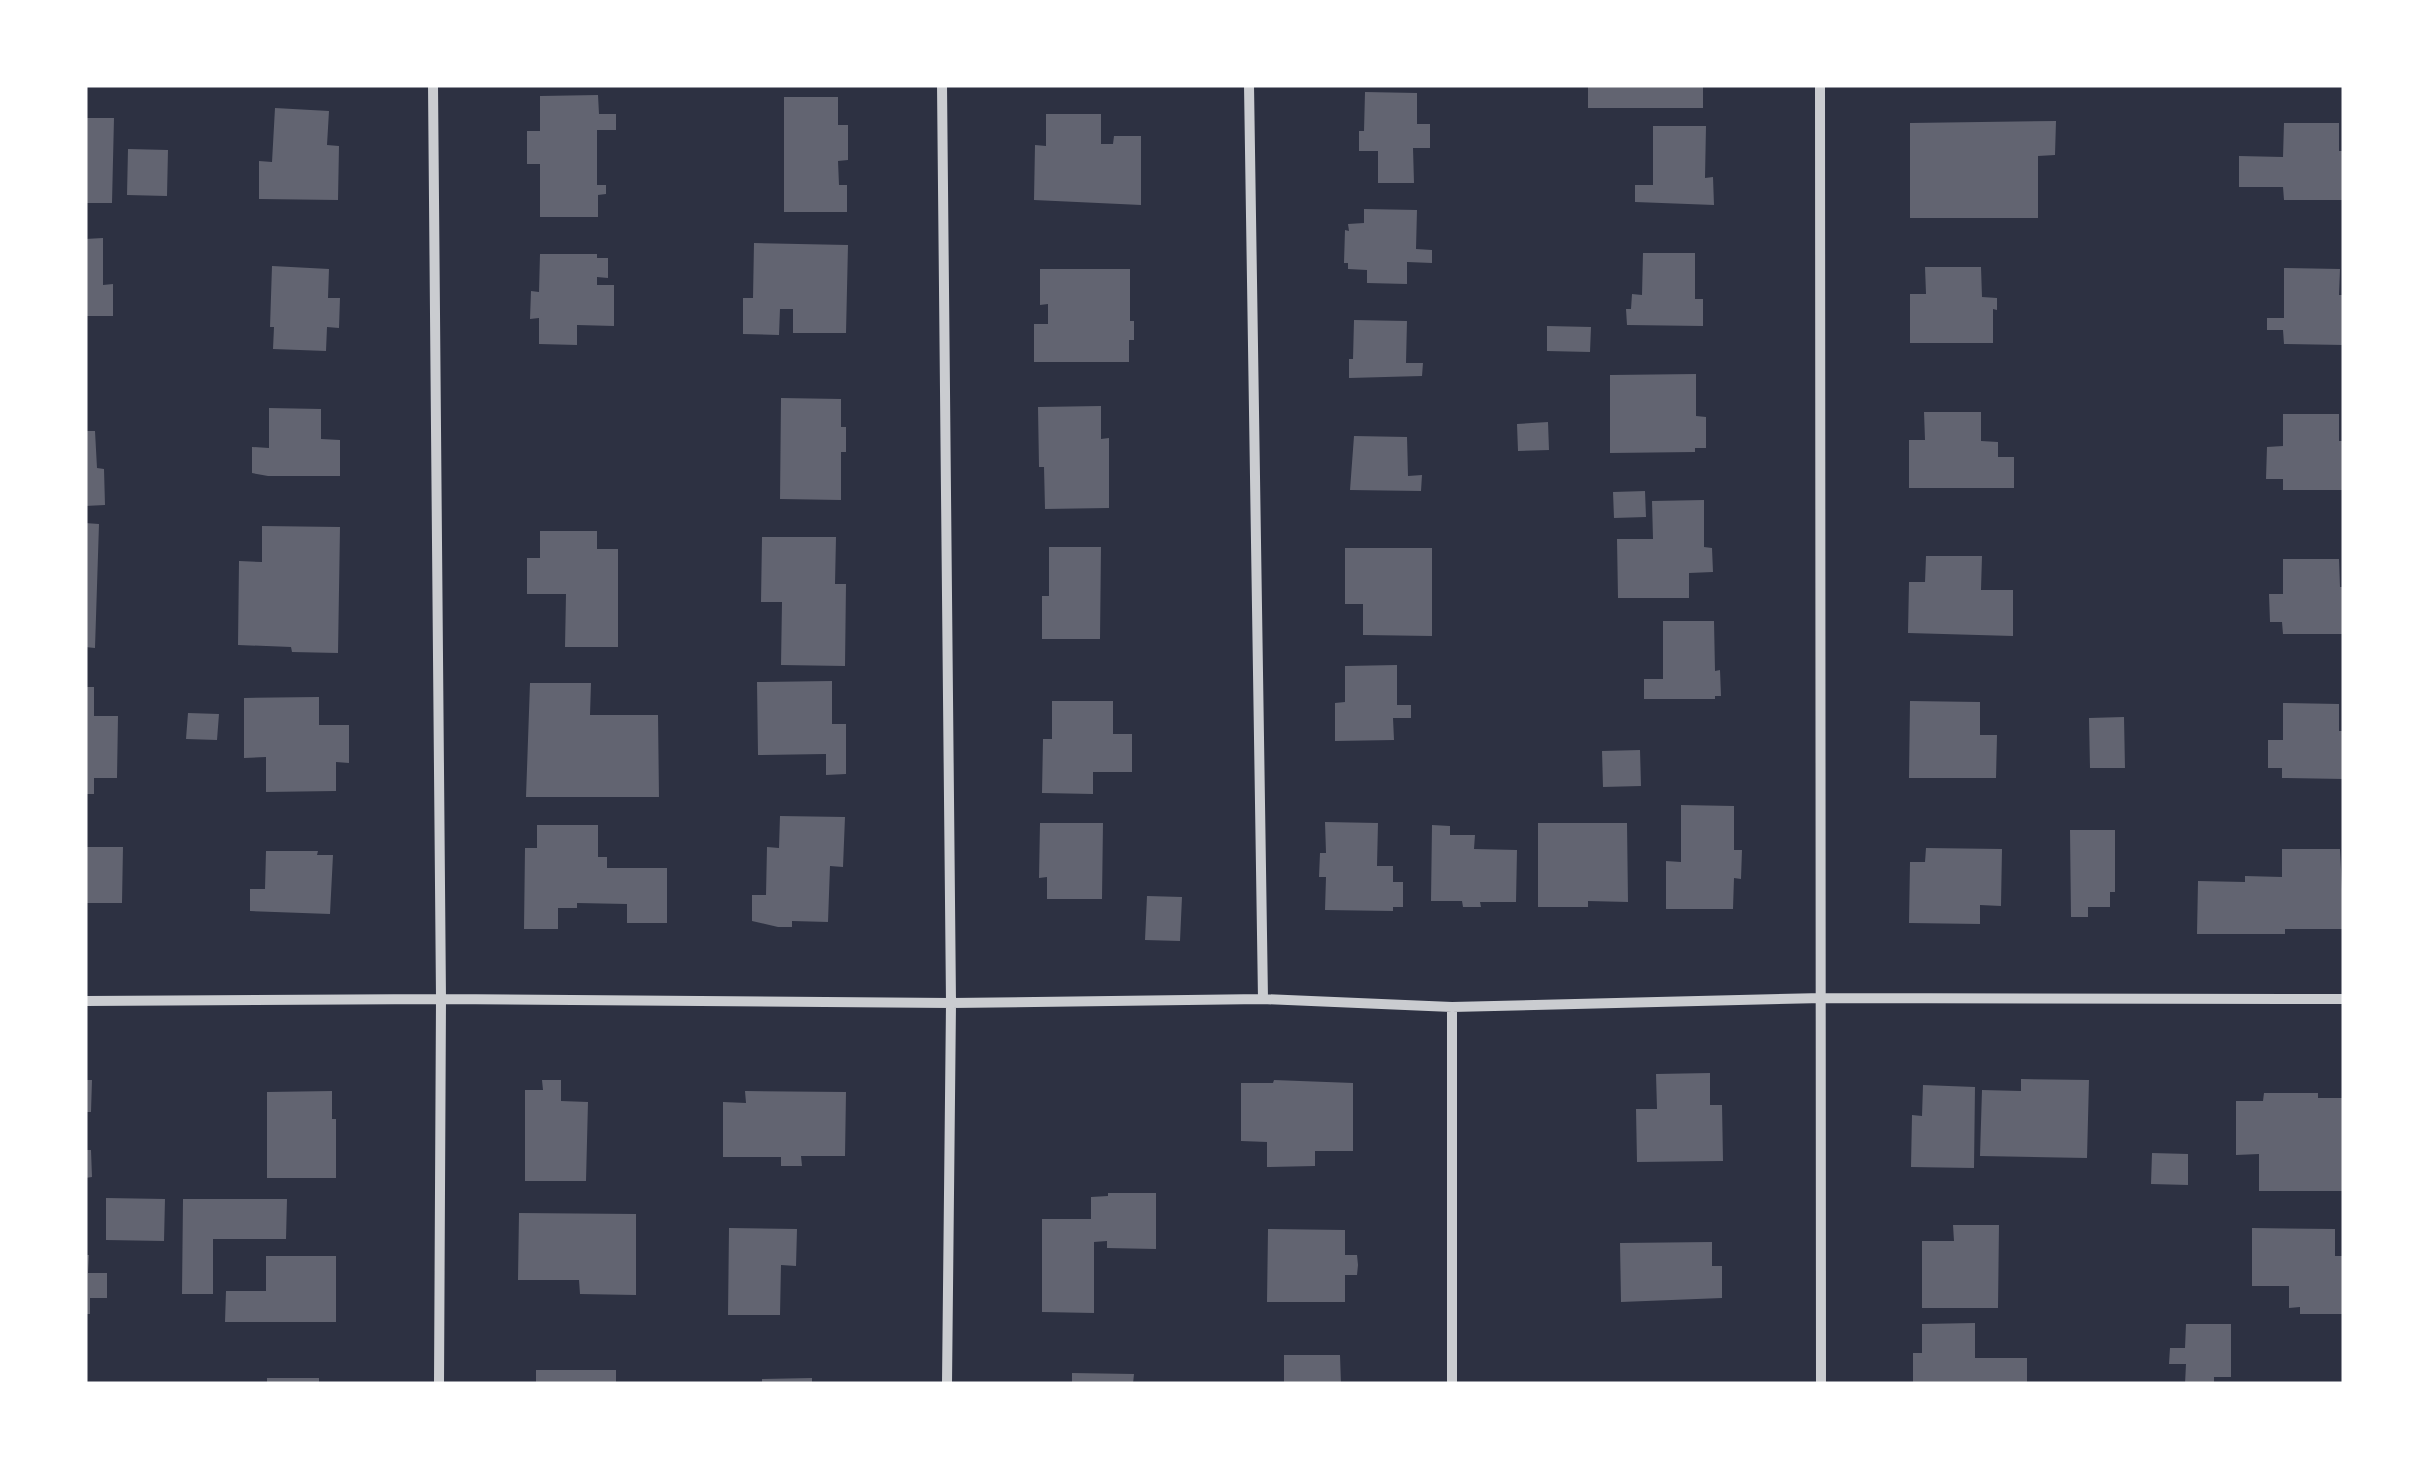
<svg xmlns="http://www.w3.org/2000/svg" width="2429" height="1469" font-family="Poppins,sans-serif">
  <style>
    .building { fill: #626471 }
    .lines { fill: none; stroke-linecap: round; stroke-linejoin: round }
    .minor { stroke: #caccd0; stroke-width: 10 }
  </style>
  <rect width="100%" height="100%" fill="#2d3142"/>
  <path class="building" d="M1588 85H1703V108H1588Z
    M1365 92 1417 93V124H1430V148H1413L1414 183H1378V151H1359V131H1364Z
    M598 95 599 114H616V130H597V185H606V194L598 195V217H540V164H527V131H540V96Z
    M784 97H838V125H848V160L838 161 839 185H847V212H784Z
    M275 108 329 111 327 145 339 146 338 200 259 199V161L272 162Z
    M1046 114H1101V144H1113L1114 136H1141V205L1034 200 1035 145 1046 146Z
    M85 118H114L112 203H85Z
    M2056 121 2055 155 2038 156V218H1910V123Z
    M2284 123H2339V151H2344V200H2284L2283 187H2239V156L2283 157Z
    M1653 126H1706L1705 178 1713 177 1714 205 1635 202V185H1653Z
    M128 149 168 150 167 196 127 195Z
    M1364 209 1417 210 1416 249 1432 250V263L1407 262V284L1367 283V270L1348 269V263H1344L1345 230 1349 231 1348 224 1364 223Z
    M103 238V285L113 284V316H85V239Z
    M754 243 848 245 846 333H793V309H780L779 335 743 334V298H753Z
    M1643 253H1695V299H1703V326L1627 325 1626 309H1631L1632 294 1642 295Z
    M540 254H597V258H608V278L597 277V285H614V326L577 325V345L539 344V318L530 319 531 291 539 292Z
    M272 266 329 269 328 298H340L339 328 327 327 326 351 273 349 274 327H270Z
    M1925 267H1981L1982 297 1997 298V310L1993 309V343H1910V294H1926Z
    M2284 268 2340 269 2339 295H2344V345L2284 344 2283 330H2267V318H2284Z
    M1040 269H1130V321H1134V340H1129V362H1034V324H1048V304L1040 305Z
    M1354 320 1407 321 1406 363H1423L1422 376 1349 378V359H1353Z
    M1547 326 1591 327 1590 352 1547 351Z
    M1696 374V416L1706 417V448H1695V452L1610 453V375Z
    M781 398 841 399V427H846V452H841V500L780 499Z
    M1101 406V439L1109 438V508L1045 509 1044 467H1039L1038 407Z
    M269 408 321 409V439L340 440V476H268L252 473V447L269 448Z
    M1924 412H1981V441L1998 442V457H2014V488H1909V440H1925Z
    M2283 414H2339V441H2344V490H2283V479H2266L2267 447 2283 446Z
    M1548 422 1549 450 1518 451 1517 424Z
    M85 431H95L97 468 104 469 105 505 85 506Z
    M1354 436 1407 437 1408 476 1422 475 1421 491 1350 490Z
    M1645 491 1646 517 1614 518 1613 492Z
    M1704 500V547L1712 548 1713 572 1689 573V598H1618L1617 539H1653L1652 501Z
    M85 523 99 524 95 648 85 647Z
    M262 526 340 527 338 653 292 652 291 647 238 645 239 561 262 562Z
    M540 531H597V549H618V647H565L566 594H527V558H540Z
    M762 537H836L835 584H846L845 666 781 665 782 602H761Z
    M1049 547H1101L1100 639H1042V596H1049Z
    M1345 548H1432V636L1363 635V604H1345Z
    M1926 556H1982L1981 590H2013V636L1908 633 1909 582H1925Z
    M2283 559H2339L2340 587H2344V634H2283L2282 622H2270L2269 594H2283Z
    M1663 621H1714L1715 671 1720 670 1721 696H1715V699H1644V679H1663Z
    M1397 665V705H1411V718H1393L1394 740 1335 741V703L1345 702V666Z
    M832 681V724H846V774L826 775V754L758 755 757 682Z
    M530 683H591L590 715H658L659 797H526Z
    M85 687H94V716H118L117 778H94V794H85Z
    M319 697V725H349V763L336 762V791L266 792V757L244 758V698Z
    M1052 701H1113V734H1132V772H1093V794L1042 793 1043 739H1052Z
    M1910 701 1980 702V735H1997L1996 778H1909Z
    M2283 703 2339 704V731H2344V779L2282 778V768H2268V740H2283Z
    M188 713 219 714 217 740 186 739Z
    M2124 717 2125 768H2090L2089 718Z
    M1640 750 1641 786 1603 787 1602 751Z
    M1681 805 1734 806V850H1742L1741 879 1734 878 1733 909H1666V861L1681 862Z
    M780 816 845 817 843 867 830 866 828 922 792 921V927H778L752 921V895H766L767 847 779 848Z
    M1325 822 1378 823 1377 866H1393V882H1403V907H1393V911L1325 910 1326 877H1319L1320 853H1326Z
    M1040 823H1103L1102 899H1047V877L1039 878Z
    M1538 823H1627L1628 902 1588 901V907H1538Z
    M537 825H598V857H607V868H667V923H627V904L577 903V908H558V929H524L525 848H537Z
    M1432 825 1450 826V835H1475L1474 849 1517 850 1516 902H1480L1481 907H1463L1462 901H1431Z
    M2070 830H2115V892H2110V907H2088V917H2071Z
    M85 847H123L122 903H85Z
    M1926 848 2002 849 2001 906 1980 905V924L1909 923 1910 862H1925Z
    M2282 849H2340L2344 929H2285V934H2197L2198 881 2245 882V876L2282 877Z
    M266 851H318L317 855H333L330 914 250 911V889H265Z
    M1147 896 1182 897 1180 941 1145 940Z
    M1710 1073V1105H1722L1723 1161 1637 1162 1636 1109H1657L1656 1074Z
    M2021 1079 2089 1080 2087 1158 1980 1156 1982 1090 2021 1091Z
    M85 1080H92L91 1112H85Z
    M542 1080H561V1101L588 1102 586 1181H525V1090H543Z
    M1274 1080 1353 1083V1151H1315V1166L1267 1167V1142L1241 1141V1083H1273Z
    M1923 1085 1975 1087 1974 1168 1911 1167 1912 1115 1922 1116Z
    M332 1091V1119H336V1178H267V1092Z
    M745 1091 846 1092 845 1156H801L802 1166H781V1157H723V1102L746 1103Z
    M2264 1093H2318V1098H2344V1191H2259V1154L2236 1155V1101H2263Z
    M85 1150H91L92 1177 85 1178Z
    M2152 1153 2188 1154V1185L2151 1184Z
    M1108 1193H1156V1249L1107 1248V1241L1094 1242V1313L1042 1312V1219H1091V1197L1108 1196Z
    M106 1198 165 1199 164 1241 106 1240Z
    M183 1199H287L286 1239H213V1294H182Z
    M519 1213 636 1214V1295L580 1294 579 1280H518Z
    M1953 1225H1999L1998 1308H1922V1241H1954Z
    M729 1228 797 1229 796 1266 781 1265 780 1315H728Z
    M2252 1228 2335 1229V1256H2344V1314H2300V1307L2289 1308V1286H2252Z
    M1268 1229 1345 1230V1255H1357L1358 1265 1357 1275H1345V1302H1267Z
    M1712 1242V1266H1722V1298L1621 1302 1620 1243Z
    M85 1255H89L88 1273H107V1298H90V1314H85Z
    M266 1256H336V1322H225L226 1291H266Z
    M1975 1323V1358H2027V1384H1913V1353H1922V1324Z
    M2186 1324H2231V1377H2214V1384H2185L2186 1364H2169L2170 1348H2185Z
    M1284 1355H1340L1341 1384H1284Z
    M536 1370H616V1384H536Z
    M1072 1373 1134 1374 1133 1384H1072Z
    M267 1378H319V1384H267Z
    M812 1378V1384H762V1379Z"/>
  <g class="lines">
    <path class="minor" d="M433 85 441 999 439 1384
      M942 85 951 1003 947 1384
      M1249 85 1263 999
      M1820 85 1821 1384
      M85 1001 441 999 951 1003 1263 999 1452 1007 1823 998 2344 999
      M1452 1384V1007"/>
  </g>
  <rect width="2429" height="1469" fill="none" stroke="#ffffff" stroke-width="175"/>
</svg>
